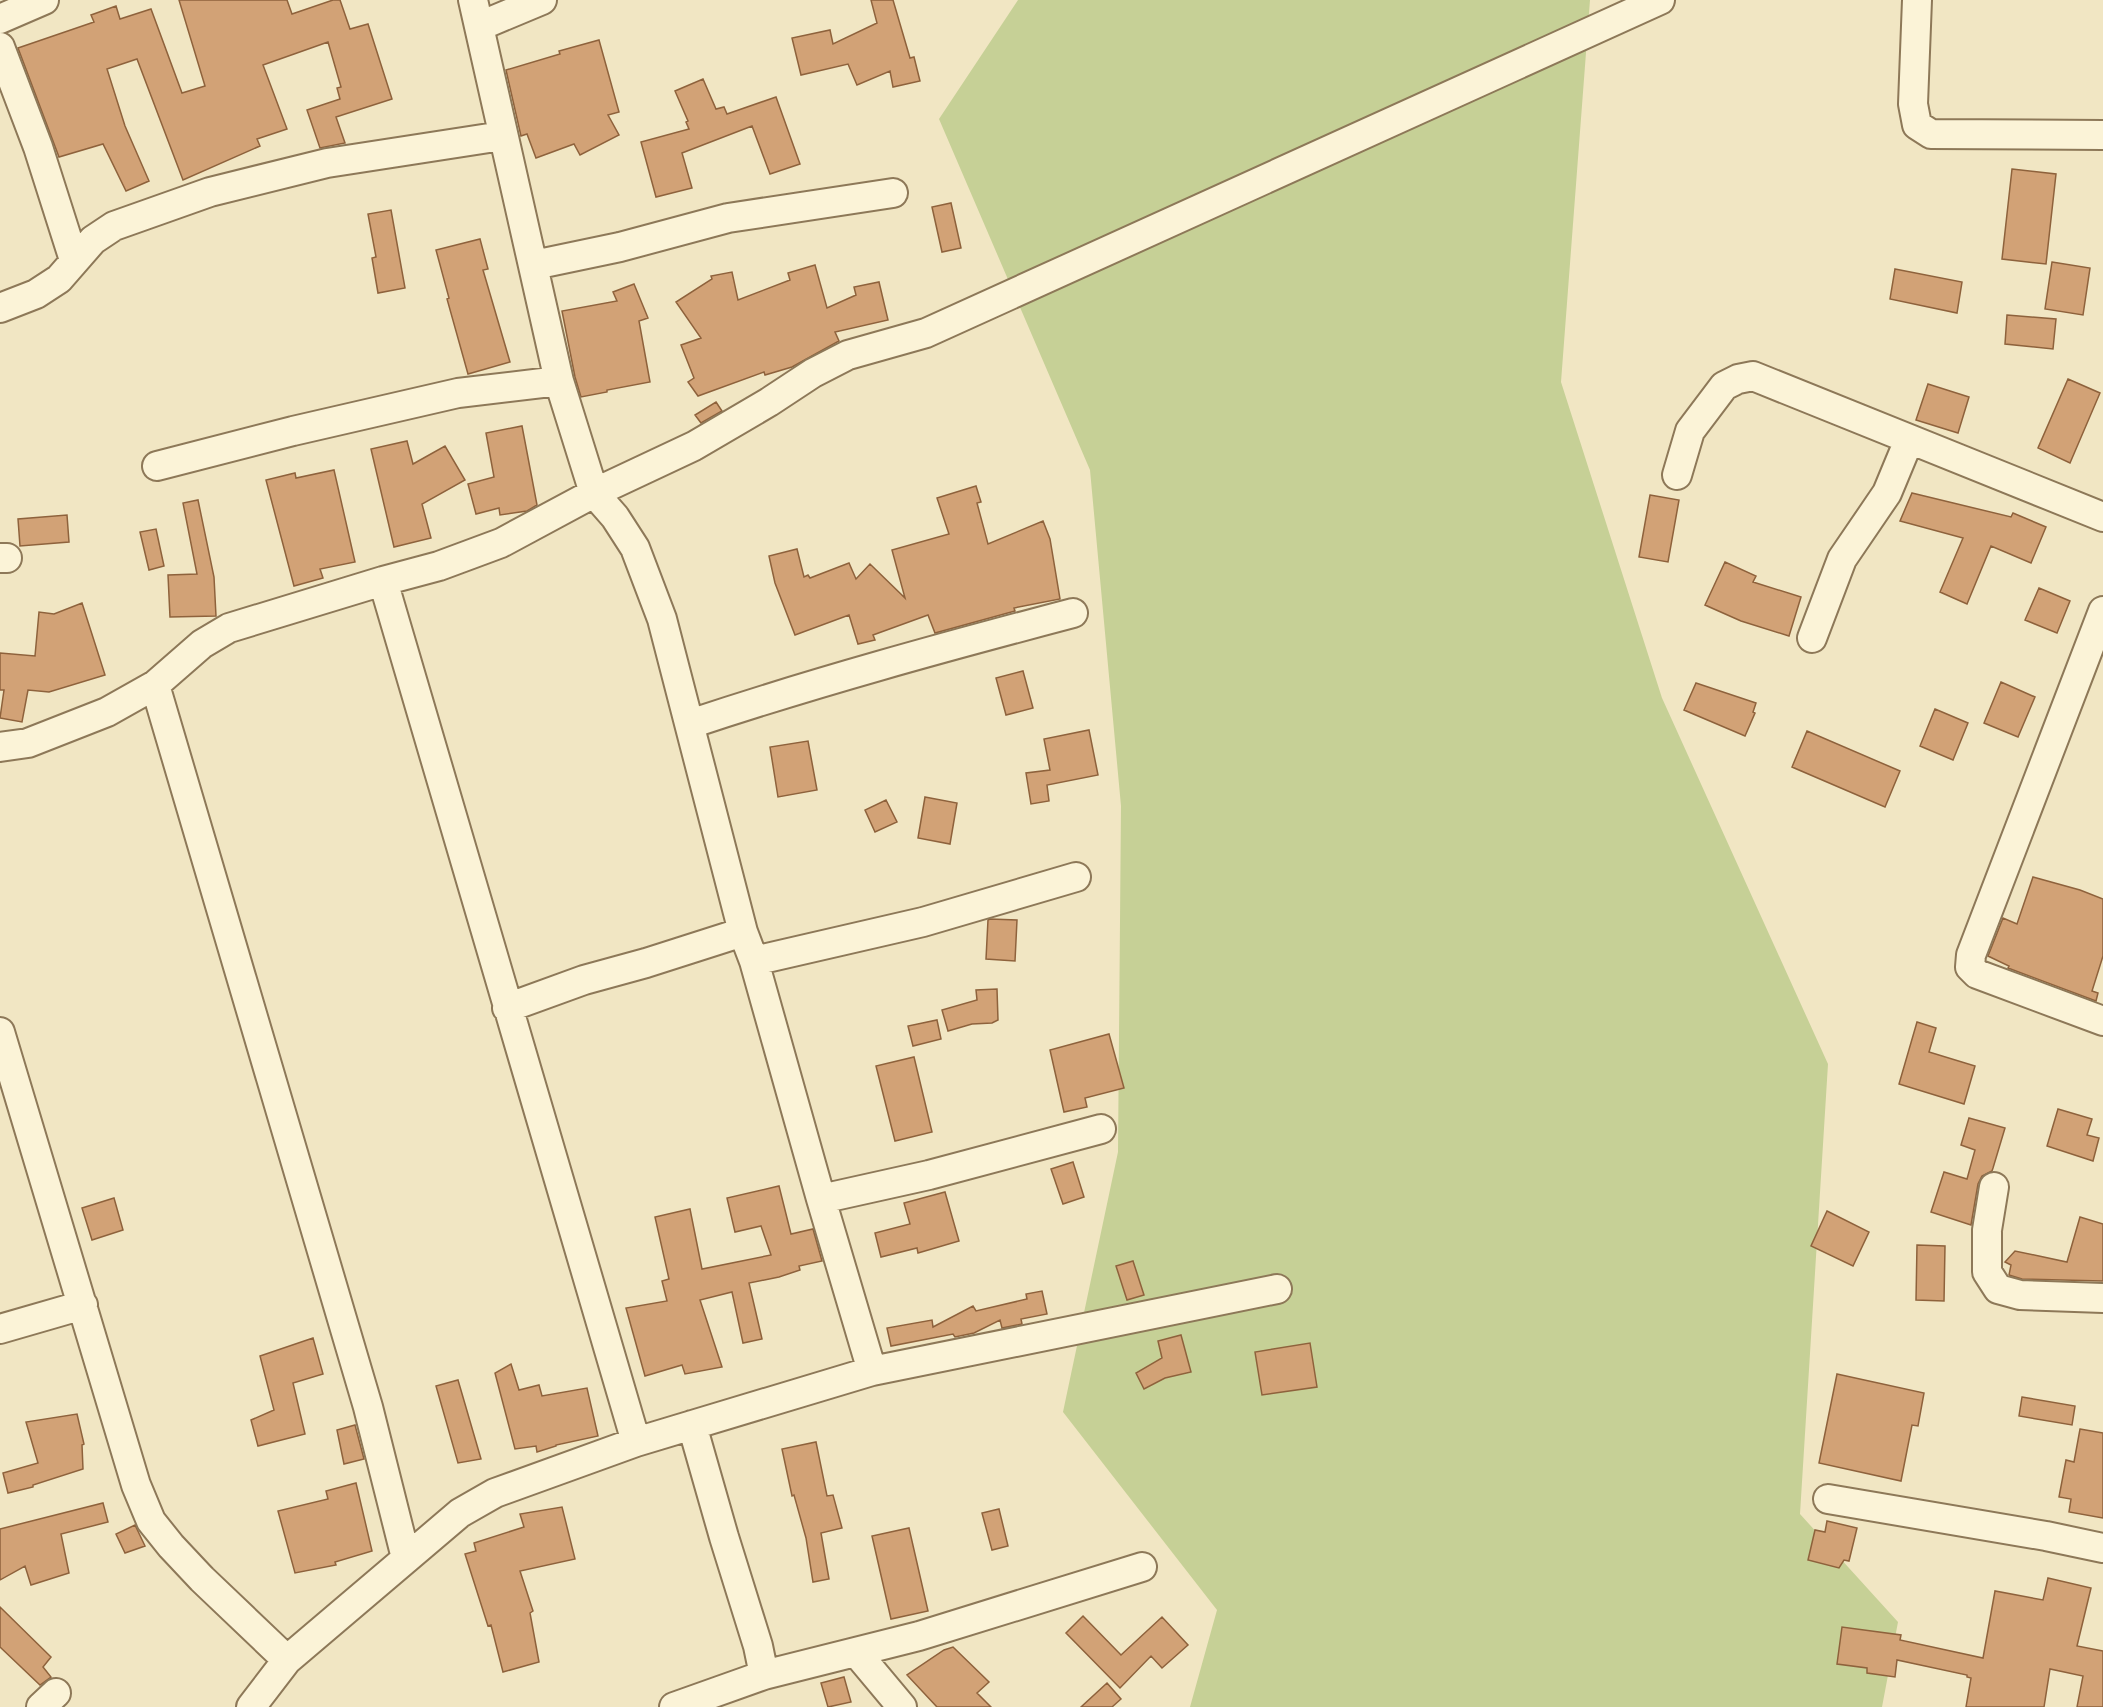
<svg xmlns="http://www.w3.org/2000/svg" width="2103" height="1707" font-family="Literata,serif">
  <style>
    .green { fill: #c6d096 }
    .building { fill: #d2a276; stroke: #8e623c; stroke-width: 1.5 }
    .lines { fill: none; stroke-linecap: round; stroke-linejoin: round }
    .minor-casing { stroke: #8d7858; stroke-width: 32 }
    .minor { stroke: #fbf3d7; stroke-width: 28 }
  </style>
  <rect width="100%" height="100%" fill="#f1e6c3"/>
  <path class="green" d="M1018 0H1590L1561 382 1662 698 1828 1064 1800 1514 1898 1622 1882 1707H1190L1217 1610 1063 1412 1118 1152 1121 806 1090 470 939 119Z"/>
  <path class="building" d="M179 0H287L292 14 333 0H340L350 29 368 24 392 99 336 117 345 143 320 148 307 110 340 99 337 88 341 87 328 42 263 65 287 129 257 139 260 146 183 180 137 59 107 69 125 126 149 181 126 191 103 144 59 157 18 48 94 22 91 15 116 6 120 19 151 9 182 93 205 86Z
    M871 0H893L910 58 914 57 920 81 893 87 890 71 857 85 848 64 801 75 792 38 830 30 833 44 877 23Z
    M599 40 619 112 608 115 619 135 580 155 574 144 536 158 527 134 521 136 506 70 560 54 559 51Z
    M703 79 716 109 724 107 727 114 776 97 800 164 770 174 752 126 682 153 692 188 656 197 641 142 689 129 686 122 688 121 675 91Z
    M2012 169 2056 174 2046 264 2002 259Z
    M951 203 961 248 942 252 932 207Z
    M391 210 405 288 378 293 372 258 376 257 368 214Z
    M480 239 488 269 483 270 510 362 468 374 447 299 449 298 436 250Z
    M2052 262 2090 268 2083 315 2045 309Z
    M815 265 827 308 856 295 854 287 879 282 888 320 835 332 839 341 792 367 765 375 764 372 698 396 688 382 694 378 681 345 701 338 676 302 712 279 711 276 732 272 738 300 790 280 788 273Z
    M1895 269 1962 282 1957 313 1890 299Z
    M634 284 648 318 639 321 650 382 607 390V392L581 397 575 377 562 311 617 301 613 292Z
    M2007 315 2056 319 2053 349 2005 344Z
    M2068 379 2100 393 2070 463 2038 448Z
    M1928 384 1969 397 1958 433 1916 420Z
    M716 402 722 411 701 423 695 415Z
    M522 426 537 505 527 511 500 515 499 508 476 514 468 484 494 477 486 433Z
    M407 441 413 464 445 446 465 480 422 504 431 538 394 547 371 449Z
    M334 470 355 562 320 569 323 578 294 586 266 480 295 473 296 478Z
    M976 486 981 502 977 503 988 544 1043 521 1050 539 1060 599 1014 608 1015 611 935 633 928 615 873 635 875 640 858 644 849 615 795 635 775 583 769 556 797 549 804 577 808 575 810 578 849 563 856 579 870 564 905 598 892 550 949 534 937 498Z
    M1912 493 2011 517 2013 513 2046 527 2031 563 1991 546 1967 604 1940 592 1963 538 1900 521Z
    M1650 495 1679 500 1668 562 1639 557Z
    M198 500 214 577 216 616 170 617 168 575 197 574 183 503Z
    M67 515 69 542 20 546 18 519Z
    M156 529 164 566 149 570 140 532Z
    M1725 562 1756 576 1753 582 1801 597 1789 636 1741 621 1705 605Z
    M2039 588 2070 601 2057 633 2025 620Z
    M82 603 105 675 49 692 28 690 22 722 0 718 4 690H0V653L35 656 39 612 54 614Z
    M1023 671 1033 708 1006 715 996 678Z
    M2001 682 2035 697 2018 737 1984 723Z
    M1696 683 1756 703 1753 712 1755 713 1745 736 1684 710Z
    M1935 709 1968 723 1953 760 1920 746Z
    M1089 730 1098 775 1047 785 1049 801 1031 804 1026 773 1050 770 1044 739Z
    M1807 731 1900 771 1885 807 1792 767Z
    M808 741 817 790 778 797 770 747Z
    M925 797 957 803 950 844 918 838Z
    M886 800 897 822 875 832 865 810Z
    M2033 877 2080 890 2103 899V956L2092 991 2098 993 2096 1001 2008 968 2009 966 1988 956 2003 918 2017 924Z
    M990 919 1017 920 1015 961 986 959 988 920Z
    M997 989 998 1020 992 1023 972 1024 948 1031 942 1010 977 1000 976 990Z
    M937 1020 941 1039 913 1046 908 1026Z
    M1917 1022 1936 1028 1929 1052 1975 1066 1964 1104 1899 1084Z
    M1109 1034 1124 1088 1085 1098 1087 1107 1064 1112 1050 1050Z
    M914 1057 932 1132 895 1141 876 1066Z
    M2058 1109 2092 1119 2087 1135 2099 1138 2093 1161 2047 1146Z
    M1969 1118 2005 1128 1993 1168 1992 1171 1982 1176 1978 1184 1971 1225 1931 1212 1944 1172 1967 1179 1975 1150 1961 1145Z
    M1073 1162 1084 1197 1063 1204 1051 1169Z
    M779 1186 791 1234 813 1229 822 1261 799 1266 800 1270 779 1277 749 1283 762 1339 743 1343 732 1292 700 1300 722 1367 685 1374 682 1365 645 1376 626 1308 667 1301 662 1281 669 1279 655 1217 690 1209 702 1269 771 1255 761 1226 735 1232 727 1198Z
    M945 1192 959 1241 918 1253 917 1248 881 1257 875 1233 910 1224 904 1203Z
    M114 1198 123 1230 92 1240 82 1208Z
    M1827 1211 1869 1232 1853 1266 1811 1246Z
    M2080 1217 2103 1224V1281L2022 1279 2009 1275 2011 1265 2005 1262 2015 1251 2067 1262Z
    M1917 1245 1945 1246 1944 1301 1916 1300Z
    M1133 1261 1144 1295 1127 1300 1116 1266Z
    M1042 1291 1047 1314 1021 1319 1022 1324 1002 1328 1000 1320 974 1333 955 1337 953 1334 891 1346 887 1328 932 1320 933 1327 973 1306 976 1311 1027 1299 1026 1294Z
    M1181 1335 1191 1372 1165 1378 1144 1389 1136 1373 1162 1358 1158 1341Z
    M313 1338 323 1374 293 1383 305 1434 258 1446 251 1420 274 1410 260 1356Z
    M1310 1343 1317 1387 1262 1395 1255 1352Z
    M511 1364 519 1390 539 1385 542 1396 587 1388 598 1436 556 1445V1446L537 1452 536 1446 515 1449 495 1373Z
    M1837 1374 1924 1393 1918 1426 1912 1425 1901 1481 1819 1463Z
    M458 1380 481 1459 458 1463 436 1386Z
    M2022 1397 2075 1406 2072 1425 2019 1416Z
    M77 1414 84 1444 82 1445 83 1469 33 1485V1487L8 1493 3 1473 38 1463 26 1422Z
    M355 1425 364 1459 344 1464 337 1430Z
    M2080 1429 2103 1433V1518L2069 1512 2071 1499 2059 1497 2066 1460 2074 1462Z
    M816 1442 827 1496 833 1495 842 1528 821 1533 829 1579 813 1582 806 1538 794 1495 792 1496 782 1449Z
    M356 1483 372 1551 335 1562 336 1565 295 1573 278 1511 328 1499 326 1491Z
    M103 1503 108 1522 61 1534 69 1573 31 1585 25 1566 0 1580V1529Z
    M562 1507 575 1559 520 1571 533 1611 530 1613 539 1662 503 1672 491 1625 488 1626 465 1554 476 1551 474 1543 524 1527 520 1514Z
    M999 1509 1008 1546 992 1550 982 1513Z
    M1827 1521 1857 1528 1849 1561 1844 1560 1839 1568 1808 1560 1815 1530 1825 1532Z
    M135 1525 145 1546 125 1553 116 1534Z
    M909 1528 928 1611 891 1619 872 1536Z
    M2048 1578 2091 1588 2077 1646 2103 1651V1707H2077L2083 1676 2050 1669 2044 1707H1966L1971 1678 1967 1677V1675L1897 1660 1895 1677 1867 1673V1668L1837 1664 1842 1627 1901 1635 1900 1640 1983 1658 1995 1591 2043 1600Z
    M0 1607 51 1657 43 1667 51 1677 40 1685 0 1647Z
    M1083 1616 1121 1655 1162 1617 1188 1645 1162 1668 1151 1656 1120 1688 1066 1633Z
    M953 1647 989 1682 977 1693 991 1707H937L907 1675 944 1650Z
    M844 1677 851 1702 828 1707 821 1683Z
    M1107 1683 1121 1699 1112 1707H1081Z"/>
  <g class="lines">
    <g class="minor-casing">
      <path id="minor" d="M473 0 559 381 594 493 615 517 635 548 662 619 743 932 754 961 821 1199 872 1371
        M1917 0 1913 104 1917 125 1931 134 2103 135
        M0 19 44 0
        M480 26 542 0
        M0 47 38 147 74 260
        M534 265 620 247 728 218 893 193
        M0 308 36 294 59 279 93 240 114 226 210 192 327 163 502 136
        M157 466 293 431 458 393 559 381
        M1677 475 1690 431 1724 386 1738 379 1753 376 2103 517
        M0 558H7
        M383 581 636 1442
        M2103 611 1971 955 1970 967 1977 974 2103 1021
        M1812 638 1842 559 1887 493 1909 440
        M155 685 368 1407 406 1558
        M690 724C816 682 944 647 1073 613
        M0 747 28 743 107 712 155 685 202 644 229 628 383 581 439 566 501 543 594 493 694 446 769 402 813 373 848 355 926 333 1660 0
        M754 961 923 922 1076 877
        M507 1008 584 980 646 963 743 932
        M0 1032 136 1485 151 1521 171 1546 202 1579 287 1660
        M1994 1187 1987 1230V1272L1998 1289 2020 1295 2103 1298
        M821 1199 929 1175 1101 1129
        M0 1329 83 1305
        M692 1425 724 1537 758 1646 764 1675
        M1828 1499 2046 1536 2103 1548
        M856 1652 902 1707
        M41 1707 56 1693
        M251 1707 287 1660 460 1513 495 1493 636 1442 872 1371 1277 1289
        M674 1707 764 1675 919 1636 1142 1567"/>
    </g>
    <use href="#minor" class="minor"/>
  </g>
</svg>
